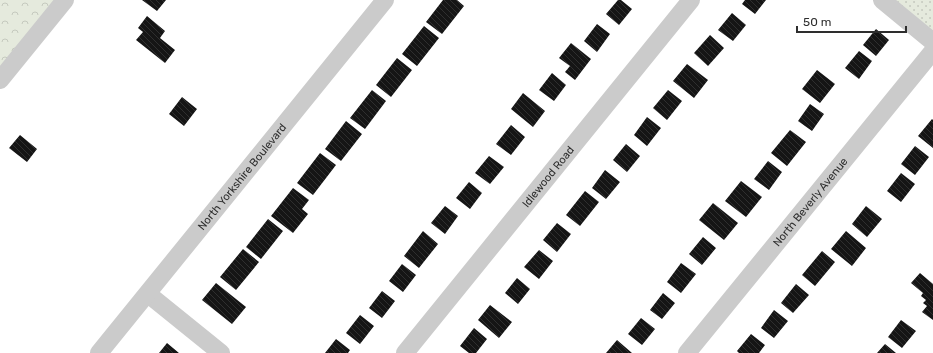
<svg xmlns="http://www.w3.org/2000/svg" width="933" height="353" font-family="Rubik,sans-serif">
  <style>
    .grass { fill: url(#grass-dots) }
    .forest { fill: url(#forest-crowns) }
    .building { fill: url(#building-back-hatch) }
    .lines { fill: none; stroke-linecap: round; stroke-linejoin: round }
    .minor { stroke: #cbcbcb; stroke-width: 18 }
    .labels { text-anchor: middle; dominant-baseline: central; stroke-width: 4; stroke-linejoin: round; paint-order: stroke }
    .street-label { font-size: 11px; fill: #2e2e2e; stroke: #fff }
  </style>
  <defs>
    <pattern id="grass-dots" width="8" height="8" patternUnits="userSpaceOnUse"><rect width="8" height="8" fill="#e5eadd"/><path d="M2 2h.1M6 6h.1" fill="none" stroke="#c5c9be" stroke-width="1.8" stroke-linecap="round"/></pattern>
    <pattern id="forest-crowns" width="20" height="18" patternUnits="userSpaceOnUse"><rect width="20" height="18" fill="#e5eadd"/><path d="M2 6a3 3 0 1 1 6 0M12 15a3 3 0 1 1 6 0" fill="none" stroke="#c5c9be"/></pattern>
    <pattern id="building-back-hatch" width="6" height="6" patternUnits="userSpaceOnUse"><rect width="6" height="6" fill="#151515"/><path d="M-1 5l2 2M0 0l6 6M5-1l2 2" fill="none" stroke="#2f2f2f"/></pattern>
  </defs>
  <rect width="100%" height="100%" fill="#fff"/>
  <path class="grass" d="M882 0H933V42Z"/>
  <path class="forest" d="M0 0H65L0 80Z"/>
  <path class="building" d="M142 0H166L157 11Z
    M443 0H457L464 6 442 34 426 22Z
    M618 0H621L632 9 619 25 606 14Z
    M745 0H766L755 14 742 4Z
    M732 13 746 25 733 41 718 30Z
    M147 16 165 31 160 38 175 50 165 63 136 40 143 32 138 28Z
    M597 24 610 34 597 52 584 41Z
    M424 26 439 38 417 66 402 54Z
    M876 29 889 40 876 56 863 45Z
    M710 35 724 48 708 66 694 53Z
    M571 43 591 59 575 80 565 72 570 66 559 58Z
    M859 51 872 61 859 79 845 68Z
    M397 58 412 70 391 97 376 85Z
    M687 64 708 80 694 98 673 81Z
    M817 70 835 84 820 103 802 89Z
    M552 73 566 85 554 101 539 90Z
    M372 90 386 101 365 129 350 118Z
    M668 90 682 101 667 120 653 108Z
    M523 93 545 111 533 127 511 109Z
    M182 97 197 109 184 126 169 114Z
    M810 104 824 114 812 131 798 121Z
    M647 117 661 128 647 146 634 135Z
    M932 119 933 120V148L918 136Z
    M346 121 362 134 341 161 325 149Z
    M511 125 525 137 511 155 496 144Z
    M790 130 806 142 787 166 771 153Z
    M20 135 37 149 27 162 9 148Z
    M626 144 640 156 627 172 613 160Z
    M915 146 929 157 915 175 901 164Z
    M320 153 336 165 313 195 297 183Z
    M489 156 504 167 490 184 475 173Z
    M768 161 782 172 769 190 754 179Z
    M605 170 620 182 606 199 592 188Z
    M901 173 915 184 901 202 887 191Z
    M741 181 762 197 746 217 725 201Z
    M469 182 482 193 470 209 456 198Z
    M293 188 309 200 302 209 308 214 293 233 271 216Z
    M585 191 599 202 580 226 566 215Z
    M713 203 738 223 724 240 699 220Z
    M445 206 458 216 445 234 431 223Z
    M866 206 882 219 867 237 852 224Z
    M268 219 283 231 261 259 246 247Z
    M557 223 571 234 557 252 543 240Z
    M423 231 438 244 419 268 404 256Z
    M846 231 866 248 852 266 831 249Z
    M703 237 716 248 702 265 689 254Z
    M243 249 259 262 236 290 220 277Z
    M539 250 553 261 539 279 524 267Z
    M822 251 835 262 815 286 802 275Z
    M681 263 696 274 681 293 667 282Z
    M402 264 416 275 403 292 389 281Z
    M920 273 933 284V320L922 312 927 306 923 303 926 300 921 296 923 293 911 283Z
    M517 278 530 289 518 304 505 293Z
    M216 283 246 307 232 324 202 300Z
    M796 284 809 295 793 313 781 303Z
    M382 291 395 301 382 318 369 308Z
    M663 293 675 303 662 319 650 310Z
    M490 305 512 322 499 338 478 320Z
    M774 310 788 321 774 338 761 328Z
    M360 315 374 326 360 344 346 333Z
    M641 318 655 329 642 345 628 334Z
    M901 320 916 331 902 348 888 337Z
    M474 328 487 339 476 353H469L460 346Z
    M751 334 765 345 759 353H739L737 351Z
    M336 339 350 350 348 353H325Z
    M617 340 632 353H606Z
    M167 343 179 353H159Z
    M885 344 896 353H877Z"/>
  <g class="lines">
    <g class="minor">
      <path d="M882 0 933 42"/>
      <path d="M0 80 65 0"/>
      <path d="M148 294 221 353"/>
      <path id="s1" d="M99 353 385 0"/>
      <path id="s2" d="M405 353 691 0"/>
      <path id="s3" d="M687 353 933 51"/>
    </g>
  </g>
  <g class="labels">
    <g class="street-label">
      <text stroke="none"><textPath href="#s1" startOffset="227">North Yorkshire Boulevard</textPath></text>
      <text stroke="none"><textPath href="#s2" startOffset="227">Idlewood Road</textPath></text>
      <text stroke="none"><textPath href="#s3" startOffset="195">North Beverly Avenue</textPath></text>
    </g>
  </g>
  <path d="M797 26v6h109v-6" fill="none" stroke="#2e2e2e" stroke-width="2"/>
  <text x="803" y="26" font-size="12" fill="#2e2e2e" stroke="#ffffff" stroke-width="3" paint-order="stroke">50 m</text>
</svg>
